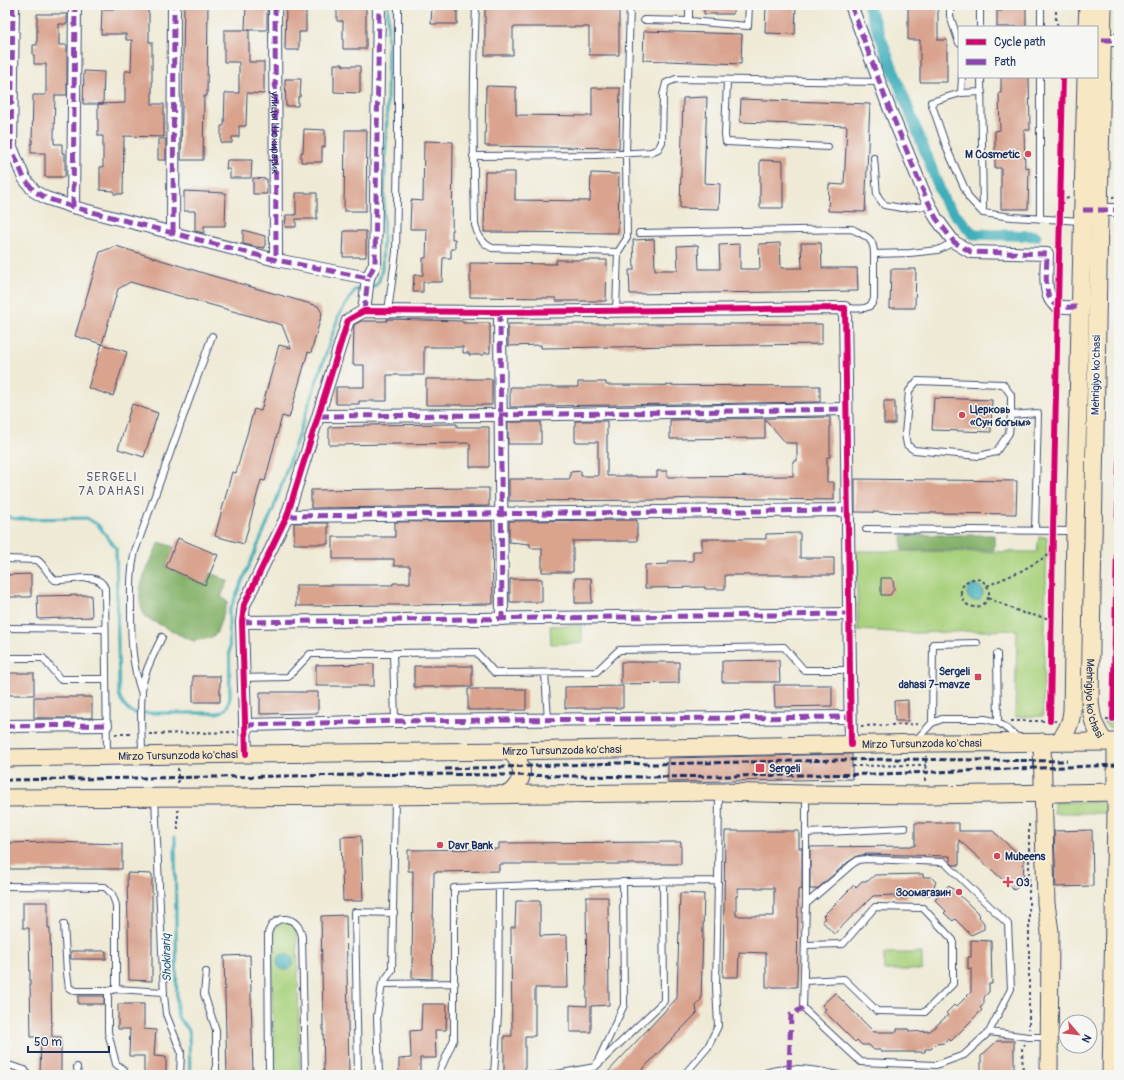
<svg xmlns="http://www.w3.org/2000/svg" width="1124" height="1080" font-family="Pangolin,sans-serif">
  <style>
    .green { fill: #a8d17c; stroke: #62806d }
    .forest { fill: #86b36c; stroke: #507165 }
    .water { fill: #3eaeba; stroke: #2c6e8c }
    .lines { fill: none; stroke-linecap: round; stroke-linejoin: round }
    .stream { stroke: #3eaeba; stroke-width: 3 }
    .canal { stroke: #3eaeba; stroke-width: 11 }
    .building { fill: #d9a38e; fill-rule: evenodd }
    .lane-casing { stroke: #3b4b70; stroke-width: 8 }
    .street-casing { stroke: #3b4b70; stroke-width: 14 }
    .secondary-casing { stroke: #3b4b70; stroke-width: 19 }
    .path { stroke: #3b4b70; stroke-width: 2; stroke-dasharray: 3 3; stroke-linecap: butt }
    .lane { stroke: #fff; stroke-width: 6 }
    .street { stroke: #fff; stroke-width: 12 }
    .secondary { stroke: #f8e7c3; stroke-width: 17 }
    .rail { stroke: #1b2f5e; stroke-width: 3; stroke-dasharray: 6 3; stroke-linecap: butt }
    .quiet { stroke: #8e44ad; stroke-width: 5; stroke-dasharray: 10 5; stroke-linecap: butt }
    .cycleway-casing { stroke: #f6f6f2; stroke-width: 8 }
    .cycleway { stroke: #d6006c; stroke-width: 6 }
    .poi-dot { fill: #d1495b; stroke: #f6f6f2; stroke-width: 1.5 }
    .labels { text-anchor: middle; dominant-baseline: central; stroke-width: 3; stroke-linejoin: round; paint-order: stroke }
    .street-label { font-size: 11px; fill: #1b2f5e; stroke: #f6f6f2 }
    .poi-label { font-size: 11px; font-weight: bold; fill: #1b2f5e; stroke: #f6f6f2; text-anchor: start }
    .neighbourhood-label { font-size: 12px; letter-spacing: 1px; fill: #5e586f; stroke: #f6f6f2 }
    .water-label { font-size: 12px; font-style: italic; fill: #275b7e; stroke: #f6f6f2 }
  </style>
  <rect width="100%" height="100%" fill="#f6f6f2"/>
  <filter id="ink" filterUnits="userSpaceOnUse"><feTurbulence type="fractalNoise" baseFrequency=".025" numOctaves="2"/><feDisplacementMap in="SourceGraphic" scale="8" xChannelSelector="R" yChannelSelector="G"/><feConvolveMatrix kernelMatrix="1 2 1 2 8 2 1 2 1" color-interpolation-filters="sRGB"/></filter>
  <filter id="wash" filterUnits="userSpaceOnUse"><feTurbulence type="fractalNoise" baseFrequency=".012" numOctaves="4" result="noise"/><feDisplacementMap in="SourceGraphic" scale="16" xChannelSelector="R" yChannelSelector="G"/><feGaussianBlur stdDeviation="0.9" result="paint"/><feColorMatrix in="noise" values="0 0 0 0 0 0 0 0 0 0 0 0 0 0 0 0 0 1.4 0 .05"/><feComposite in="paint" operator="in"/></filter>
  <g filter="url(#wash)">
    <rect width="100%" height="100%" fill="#efead6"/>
    <path class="green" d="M1039 537H1047L1043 716 1015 717 1017 630 914 633 858 630 856 551 1037 552Z
      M582 625V643L551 644 550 626Z
      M1103 722H1119V730L1108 727Z
      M1054 802H1108V813H1054Z
      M285 922C293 923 296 928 297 936L300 1075H274L271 937C272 929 277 924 285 922Z
      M884 953H922V970H884Z"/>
    <path class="forest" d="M902 535H994V550H902Z
      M159 542 174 547 166 567 205 585 211 573 228 581 221 597 228 601 216 634 210 638 203 639 194 641 184 637 145 617C142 610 139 601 140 592 141 578 154 555 159 542Z"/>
    <path class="water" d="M967 593a8 8 0 1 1 16 0a8 8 0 1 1-16 0Z
      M277 962a8 8 0 1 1 16 0a8 8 0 1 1-16 0Z"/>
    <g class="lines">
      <path class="stream" d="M370 287H374L379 281 382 269 387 112 388 5
        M5 515 11 518 18 519 87 518 98 525 116 548 119 694C121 703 125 709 134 713H217C226 712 228 706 230 698L229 612 273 510 339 315 355 290 365 288
        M175 837 177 1013 179 1019 189 1030 190 1075"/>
      <path class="canal" d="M868 5 945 203 973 234 1036 236"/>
    </g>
    <g id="blocks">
      <path class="building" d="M126 5H148V13H149V42H152V104H164V137L124 136 123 194H114V191L100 190V167H103V136H98V104L125 103V71H131L132 40H126V34H101L102 9H126Z
        M184 5H208L207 96H204L203 160H181Z
        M246 5H267V30H245Z
        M286 5H306V32H299V50H285Z
        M337 5H366V49H343V21H337Z
        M432 5H457V24H431Z
        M485 5H619V55H589V27H513V55H485Z
        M704 5H733V14H704Z
        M766 5H796L795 34 765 33Z
        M908 5H938V40H947V82H920V40H908Z
        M1002 5H1026V27H997V11H1002Z
        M37 14H67V24H59V45H67V95H55L54 134V144H62V153H65V177H45V153H31V144H32L33 95H46V64H34V55H33V45H37Z
        M224 30H249V62H264V94L247 93 246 126H239V137H232V143H221V126H224L225 93H239V62H224Z
        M644 31 742 34 741 64 643 60Z
        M334 64H343V66H360V93L334 92Z
        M84 71 104 72 103 104H83Z
        M1001 77H1029L1030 130H1024L1025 168 1029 167 1028 209H1001V168H995V131L1000 130 999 93H1001Z
        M285 79H301L300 97H298V106H286Z
        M486 86 516 87V115L592 116V88H620L619 148 485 146Z
        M707 97 704 183 720 184 719 209 680 208 683 98Z
        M741 99 870 104 865 212 828 211 829 184 844 185 847 126 740 122Z
        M304 129 325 130V147H322V162H301V152H303Z
        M345 130H367L366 211H344Z
        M158 139H166V160H158Z
        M424 141 453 142 452 239H455V249H451V258H443L442 282H423V292H413L414 275H423V258H426L427 229H410L411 200 423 201Z
        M227 160H252L251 178H230V169H226Z
        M760 160 783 161V208H760Z
        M485 172H515V200L590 201 591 173 619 174 618 233 484 232Z
        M253 178 267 179V194H253Z
        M184 191 226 193 225 226H204V233L195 231V211H184Z
        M296 193H317V219H296V227H285L286 215H296Z
        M243 230 265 236V248L257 247 243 244Z
        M344 231H366V257H343Z
        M654 239 655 270H678L677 246 698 245 699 269H720L719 245 740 244V269H760L759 244 780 243 781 268H802L801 243H821L822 268H857L858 291 630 294 629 270H634L633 240Z
        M116 246 213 276 318 306 322 313 311 353 308 352 289 418 282 416 265 481 261 480 244 544 215 536 232 472 236 473 254 409 261 411 279 345 291 348 282 325 130 282 118 289 102 344 75 336 100 252Z
        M556 260H607L606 301H556V298L470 297V263L556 264Z
        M891 269H916L915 308H890Z
        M387 319 463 321V323H490V353H484V355H469V353H463V347H424V375H387V401H359V404H336V387H364V365H353L354 325 361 321H387Z
        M508 324H822V344L541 348V345L508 346Z
        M102 344 127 352 113 396 88 388Z
        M426 379H492V405H426Z
        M578 382H606V385L820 386V402L541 406V407H510V387H578Z
        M934 398 992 400 991 432 932 430Z
        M884 401H895V424H884Z
        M132 404 158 413 144 457 118 449Z
        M830 417V457H827V482H834V500L699 498 667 499V500L509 501V479H570V472L581 471V476H598V442H575V421H607V476H636V477H657V471H667V477L793 476V461H797V443H786L765 419V438L670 439V420Z
        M508 422H541V444H508Z
        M457 424V427H489V467H470V443L329 445V427L364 426V425Z
        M855 479 1017 481 1016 514 855 512Z
        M469 488H489V506L311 508V490Z
        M637 520V541H573V572H542V548H530V544L509 542V521Z
        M492 521 493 604 296 606V585H393V583H410V566H394V559H333V537H395V522Z
        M294 523H328V544H294Z
        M800 533V558H834V575H725V589H705V587L645 588V565L669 564 668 561H693V551H702V539H766V534Z
        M178 538 218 555 205 585 166 567Z
        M31 574V597H5V575Z
        M575 578H591L592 603H575Z
        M881 578H891L893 581 894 589 890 595H881Z
        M510 579H542V602H510Z
        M91 595 92 617 38 619 37 596Z
        M779 660 780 682H722V661Z
        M621 662H679V683L621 684Z
        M374 664V686H316V665Z
        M414 666H472V687H414Z
        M5 673H34V695H5Z
        M193 676H220V702H193Z
        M774 685H832V706L775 707Z
        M623 686V708H565V687Z
        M468 689H526V710H468Z
        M260 692H318V713L260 714Z
        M34 697H92V718H34Z
        M908 700V721H895L894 701Z
        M852 754V779L668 782V758Z
        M915 823H959V831H993L1024 859 1023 883 1014 890 959 840V865H953L950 862V856L866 854 857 856 848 862 817 889H810V847L915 846Z
        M1092 830 1093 886 1056 887 1054 831Z
        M725 831H799V848H802V889L798 890 797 987H766V953L739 952 738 977H723ZM738 888H774V916H736V896H738Z
        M361 836 363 901H343L341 837Z
        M50 842 122 844V869H5V843Z
        M681 842V864H499V871L434 872 432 979 412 978 413 871H408V850L499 849V843Z
        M127 873 152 874V981L129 980Z
        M923 874V877H931L936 882 930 895H907V898H895V895L873 896 834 934 822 921 825 918 823 916 854 885 856 887 862 881H868L875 875Z
        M949 885 980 915 979 917 984 923V929L971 935 955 919 953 921 944 913 946 911 935 900Z
        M680 893 704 894 701 1000 696 1006 697 1013 637 1075H605L677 998Z
        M586 897H608L609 1005 591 1006V1032H570V1005L587 1006Z
        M516 901H540V936L567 935 568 988H535V1036H525V1075H504V1036H512L511 927H515Z
        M23 902H48V928H50L52 1037H61V1075H40L41 1037H31L29 928H23Z
        M346 915 349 1075H324L321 916Z
        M971 940 991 941 992 984H989V992L984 997V1004L980 1008 982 1010 951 1041 949 1039 944 1043 936 1044 931 1049H925V1052H881V1050H874L869 1045H862L857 1040 855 1042 824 1011 826 1009 822 1005 835 993 874 1032H897V1029H909V1032L930 1031 948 1015 946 1013 954 1005 956 1007 971 992V968L968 969V957H971Z
        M71 951H106V959H71Z
        M250 955 253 1075H227L224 956Z
        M78 996H104V1004H78Z
        M118 1004H144V1029L156 1030 154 1056 166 1057V1075H144V1056H129L130 1029H118Z
        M422 1004H447L446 1030H435L436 1058H420V1075H399V1059L411 1058 410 1031 421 1030Z
        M997 1041H1014V1075H981V1056Z"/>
    </g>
  </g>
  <g filter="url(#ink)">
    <use href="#blocks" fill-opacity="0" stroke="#3b4b70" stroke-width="1"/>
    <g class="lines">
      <g class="lane-casing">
        <path id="lane" d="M476 5C473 78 473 151 475 225 478 236 482 243 492 248L618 252 616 311
          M950 5V16L959 43
          M980 5V27
          M644 20 689 21 748 26 749 5
          M689 21V5
          M1041 27V5
          M962 77 961 93 982 92
          M981 77 983 213
          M727 80 725 135 726 142 828 147
          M961 93 931 102 947 149 969 198 983 213 1012 217 1082 221
          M473 156 597 155 651 152 658 149 662 142 663 95 666 83 676 79 879 82
          M874 158 877 195 884 205 902 208 930 206
          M1040 219V77
          M639 233 852 229C865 236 874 237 874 254
          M618 252 627 238 626 154 630 5
          M845 308C855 308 871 312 874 299V254L910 253 938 250 954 242
          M388 311 396 252 398 142V5
          M1011 415V395L1003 384 917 381 909 391 905 434 907 445 914 450 979 456 996 452 1009 433 1011 415 1038 413 1035 530
          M866 529 1073 531
          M5 559 37 560C45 565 47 574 55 580 70 582 98 570 105 588L107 754
          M5 628 105 629
          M393 653 395 721
          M997 654 998 722
          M5 658H43L60 679H105
          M545 673 548 720
          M243 678 288 677 310 654 476 652 495 673 596 672 619 650 784 647 804 670H850
          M142 694C132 666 131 639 131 609 131 588 130 572 135 551L212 336
          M932 723 933 644 977 643
          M916 740 932 723 942 719H985L998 722 1020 739
          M142 755C142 732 139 706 143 683 146 667 155 652 162 637
          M806 796V904L803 1008 861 1062 936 1065 964 1055 989 1032 1011 989 1008 924 944 862 866 859 858 860 851 865 806 904
          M155 798 164 995 166 1014 181 1052 180 1075
          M807 833 905 828
          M5 886 105 887 112 894 116 905V989L108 991V1032L116 1064 124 1070V1075
          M64 924 67 973 69 988 76 991H108
          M206 972 204 994 216 1030V1075
          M804 981 844 979 877 1011 925 1012 953 984V940L923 908 875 907 843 944 805 945
          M382 984 455 983
          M116 989 164 992
          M989 1032 1029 1037H1048
          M597 1063 624 1005 623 882
          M5 1064 25 1070 27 1075
          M77 1067 78 1075
          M269 1075 268 934C273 912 299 915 302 937L305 1075
          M358 1075 355 912 394 913
          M379 1075 377 1016 382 984 392 970 395 797
          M438 1075 454 1039V888L623 882 718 881 719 793
          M455 1075 494 1074 498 1015 499 887
          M551 1075 595 1067 664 1001 663 881
          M684 1075 708 1047 718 1026 716 986 718 881
          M762 1075C780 1064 818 1070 838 1075"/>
      </g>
      <g class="street-casing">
        <g id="street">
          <path d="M13 5 11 147 24 178 34 191 46 198 73 207 276 260 368 278 375 264 379 5"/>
          <path id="s1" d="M275 5 276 260"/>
          <path d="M851 5 888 105 924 193 936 218 954 242 971 252 1047 254C1047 268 1042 301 1058 306 1065 308 1074 307 1081 307"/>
          <path d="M1102 40H1119"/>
          <path d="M73 207 75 5"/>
          <path d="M1092 210H1119"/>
          <path d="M173 233 174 5"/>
          <path d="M364 311 368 278"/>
          <path d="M500 312 502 619"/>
          <path d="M319 416 500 415 846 409"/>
          <path d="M287 516 848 510"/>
          <path d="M242 622 849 614"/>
          <path d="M245 725 395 721 850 717"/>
          <path d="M5 726 106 725"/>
          <path d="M246 754 242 622 244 605 287 516 348 320 364 311 500 312 845 308 851 745"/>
        </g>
      </g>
      <g class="secondary-casing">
        <g id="secondary">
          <path id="s2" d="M1103 5 1090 699C1091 716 1094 728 1105 742"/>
          <path d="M1087 27 1088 5"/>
          <path d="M1042 742 1046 903 1050 932 1049 1075"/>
          <path d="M1058 742C1067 733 1071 723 1072 711L1075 531 1086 77"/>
          <path id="s3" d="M5 758 246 754 510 751 931 743 1119 742"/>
          <path d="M509 794C525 780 526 767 510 751"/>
          <path d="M5 798 384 796 719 792 806 794 925 795 1119 792"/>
          <path d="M1111 1075 1116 815V742"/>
        </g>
      </g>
      <path class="path" d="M1056 5V20L1058 27
        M1112 197H1119
        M1060 200 1069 198
        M1060 211 1063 77
        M1059 253V228
        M1053 523 1057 316
        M961 593a14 14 0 1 1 28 0a14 14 0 1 1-28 0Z
        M987 586 1021 571 1052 553
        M988 598 1023 613 1051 619
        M1114 663 1119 662
        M1106 719H1119
        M1113 719 1119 462
        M1011 721H1057
        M1050 721 1052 538
        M861 726 919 724
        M115 734H133
        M149 734 235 732
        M852 766 926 765
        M925 781 926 756
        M178 783V768
        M1029 824V1029
        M178 830V810
        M1023 1075 1022 1049 1025 1044"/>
      <use href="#lane" class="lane"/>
      <use href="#street" class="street"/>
      <use href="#secondary" class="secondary"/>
      <path class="rail" d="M445 769 618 763 652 764 889 759 1067 761
        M5 780 426 774 648 777 880 774 1119 765"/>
      <path class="quiet" d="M13 5 11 147 24 178 34 191 46 198 73 207 276 260 368 278 375 264 379 5
        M275 5 276 260
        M851 5 888 105 924 193 936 218 954 242 971 252 1047 254C1047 268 1042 301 1058 306 1065 308 1074 307 1081 307
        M1102 40H1119
        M73 207 75 5
        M1083 210H1119
        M173 233 174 5
        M364 311 368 278
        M500 312 502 619
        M319 416 500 415 846 409
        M287 516 848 510
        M242 622 849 614
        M245 725 395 721 850 717
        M5 726 106 725
        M789 1069 791 1015 803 1008"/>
      <g class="cycleway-casing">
        <path id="cycleway" d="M1113 719 1119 462
          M1050 721 1053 530 1063 77
          M246 754 242 622 244 605 287 516 348 320 364 311 500 312 845 308 851 745"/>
      </g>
      <use href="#cycleway" class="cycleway"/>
    </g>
  </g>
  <g class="poi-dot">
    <circle cx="1028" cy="154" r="4"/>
    <circle cx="962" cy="415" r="4"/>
    <rect x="974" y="673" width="8" height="8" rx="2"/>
    <rect x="755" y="763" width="10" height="10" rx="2"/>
    <circle cx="440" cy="845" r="4"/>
    <circle cx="997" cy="856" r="4"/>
    <path d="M1006 876h4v4h4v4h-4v4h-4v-4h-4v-4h4z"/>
    <circle cx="959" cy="892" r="4"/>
  </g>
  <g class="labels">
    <g class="street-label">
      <text stroke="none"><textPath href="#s1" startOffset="128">улицы Шокирарик</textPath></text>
      <text transform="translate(1096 375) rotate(-89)">Mehrigiyo ko'chasi</text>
      <text stroke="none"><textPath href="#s2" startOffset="694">Mehrigiyo ko'chasi</textPath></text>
      <text stroke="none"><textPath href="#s3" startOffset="917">Mirzo Tursunzoda ko'chasi</textPath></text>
      <text stroke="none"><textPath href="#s3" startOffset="557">Mirzo Tursunzoda ko'chasi</textPath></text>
      <text stroke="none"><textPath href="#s3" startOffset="173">Mirzo Tursunzoda ko'chasi</textPath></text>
    </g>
    <g class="poi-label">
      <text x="1020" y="154" text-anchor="end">M Cosmetic</text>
      <text x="970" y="409">Церковь<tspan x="970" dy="13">«Сун богым»</tspan></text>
      <text x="970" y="671" text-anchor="end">Sergeli<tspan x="970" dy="13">dahasi 7-mavze</tspan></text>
      <text x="769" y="768">Sergeli</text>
      <text x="448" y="845">Davr Bank</text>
      <text x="1005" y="856">Mubeens</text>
      <text x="1016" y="882">03</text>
      <text x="951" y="892" text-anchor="end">Зоомагазин</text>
    </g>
    <g class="neighbourhood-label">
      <text x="112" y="477">SERGELI<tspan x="112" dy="14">7A DAHASI</tspan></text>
    </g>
    <g class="water-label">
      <text transform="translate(167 958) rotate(-91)">Shokirariq</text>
    </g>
  </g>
  <rect width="1124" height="1080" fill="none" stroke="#f6f6f2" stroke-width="20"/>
  <rect x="958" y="26" width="140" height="52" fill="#f6f6f2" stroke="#9ea6b7"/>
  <rect x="966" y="39" width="20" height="6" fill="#d6006c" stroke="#9ea6b7"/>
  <text x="994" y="46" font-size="12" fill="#1b2f5e">Cycle path</text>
  <rect x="966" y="59" width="20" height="6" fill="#8e44ad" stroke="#9ea6b7"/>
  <text x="994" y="66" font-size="12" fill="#1b2f5e">Path</text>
  <g transform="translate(1078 1034) rotate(118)"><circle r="19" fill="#f6f6f2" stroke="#9ea6b7"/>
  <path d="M0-3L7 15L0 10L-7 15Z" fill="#d1495b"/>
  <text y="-6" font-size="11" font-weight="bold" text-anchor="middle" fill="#1b2f5e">N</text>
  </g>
  <path d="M28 1046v6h81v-6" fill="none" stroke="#1b2f5e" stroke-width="2"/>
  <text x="34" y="1046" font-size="12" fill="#1b2f5e" stroke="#f6f6f2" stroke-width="3" paint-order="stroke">50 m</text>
</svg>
